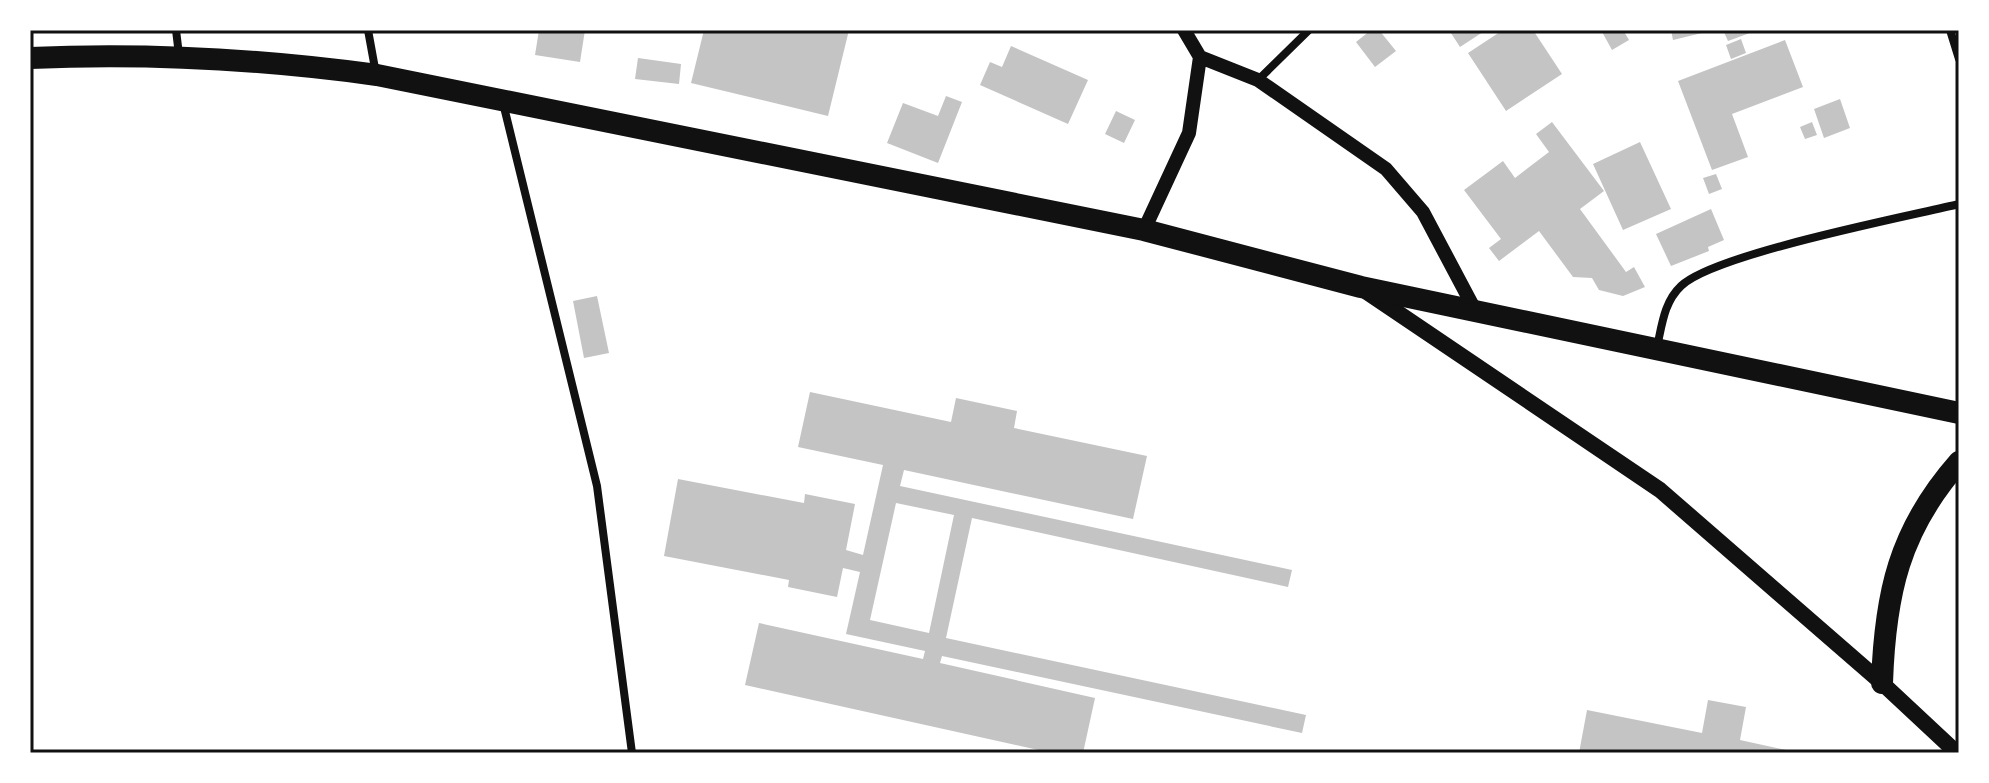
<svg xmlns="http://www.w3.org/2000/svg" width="1989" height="783" font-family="'Space Grotesk',sans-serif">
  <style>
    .building { fill: #c4c4c4; fill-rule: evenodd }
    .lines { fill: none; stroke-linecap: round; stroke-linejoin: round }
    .minor { stroke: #111; stroke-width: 8 }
    .tertiary { stroke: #111; stroke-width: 14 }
    .secondary { stroke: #111; stroke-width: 16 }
    .trunk { stroke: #111; stroke-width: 22 }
    .neatline { fill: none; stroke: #111; stroke-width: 3 }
  </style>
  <rect width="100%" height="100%" fill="#fff"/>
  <path class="building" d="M539 30H585L580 62 535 55Z
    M704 30H849L828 116 691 83Z
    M1371 30H1379L1396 51 1375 67 1356 42Z
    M1449 30H1486L1460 47Z
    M1503 30H1533L1562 74 1506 111 1468 53Z
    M1601 30H1623L1629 40 1612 50Z
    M1671 30H1702V33L1673 40Z
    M1723 30H1758L1728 41Z
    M1741 39 1746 53 1731 59 1726 45Z
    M1785 40 1803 87 1732 114 1748 157 1712 170 1678 81Z
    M1011 46 1088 80 1068 124 980 85 990 62 1002 67Z
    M638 58 681 64 679 84 635 79Z
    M946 96 962 102 938 163 887 143 903 103 938 116Z
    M1840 99 1850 128 1824 138 1814 109Z
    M1116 111 1135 120 1124 143 1105 134Z
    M1552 122 1604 191 1580 209 1626 272 1634 267 1645 287 1623 296 1599 290 1592 278 1573 277 1539 231 1499 261 1489 248 1501 239 1464 190 1503 161 1515 178 1549 152 1536 134Z
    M1812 122 1817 135 1805 139 1800 127Z
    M1640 142 1671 209 1623 230 1593 164Z
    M1716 174 1722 189 1709 194 1703 178Z
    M1711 209 1724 240 1708 247 1709 251 1671 266 1656 234Z
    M597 296 609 353 584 358 573 301Z
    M810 392 951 422 956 398 1017 411 1014 428 1147 456 1133 519 904 470 900 486 1292 570 1288 587 972 518 946 638 1306 715 1302 733 942 656 940 663 1095 698 1083 753H1052L745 685 759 623 923 659 925 651 846 634 860 572 843 568 837 597 788 587 789 580 664 556 678 479 804 503 805 494 855 504 846 550 863 555 883 465 798 447ZM896 503 954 515 929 633 870 620Z
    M1708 700 1746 707 1740 740 1800 753H1579L1587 710 1702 733Z"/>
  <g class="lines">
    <path class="minor" d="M176 30 179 55
      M368 30 376 74
      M1950 30 1959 59
      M1258 80 1309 30
      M503 103 597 486 632 753
      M1657 347C1662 325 1664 302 1681 286 1714 254 1905 217 1959 204"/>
    <path class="tertiary" d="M1184 30 1200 57 1258 80 1386 169 1423 212 1475 310
      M1144 230 1189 133 1200 57"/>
    <path class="secondary" d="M1367 292 1660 490 1882 683 1957 753"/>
    <path class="trunk" d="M30 58C147 53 261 59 377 75L1144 230 1361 287 1959 413
      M1882 683C1885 594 1899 530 1959 462"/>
  </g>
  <rect width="1989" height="783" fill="none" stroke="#ffffff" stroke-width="64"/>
  <rect x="32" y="32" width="1925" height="719" class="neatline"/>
</svg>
